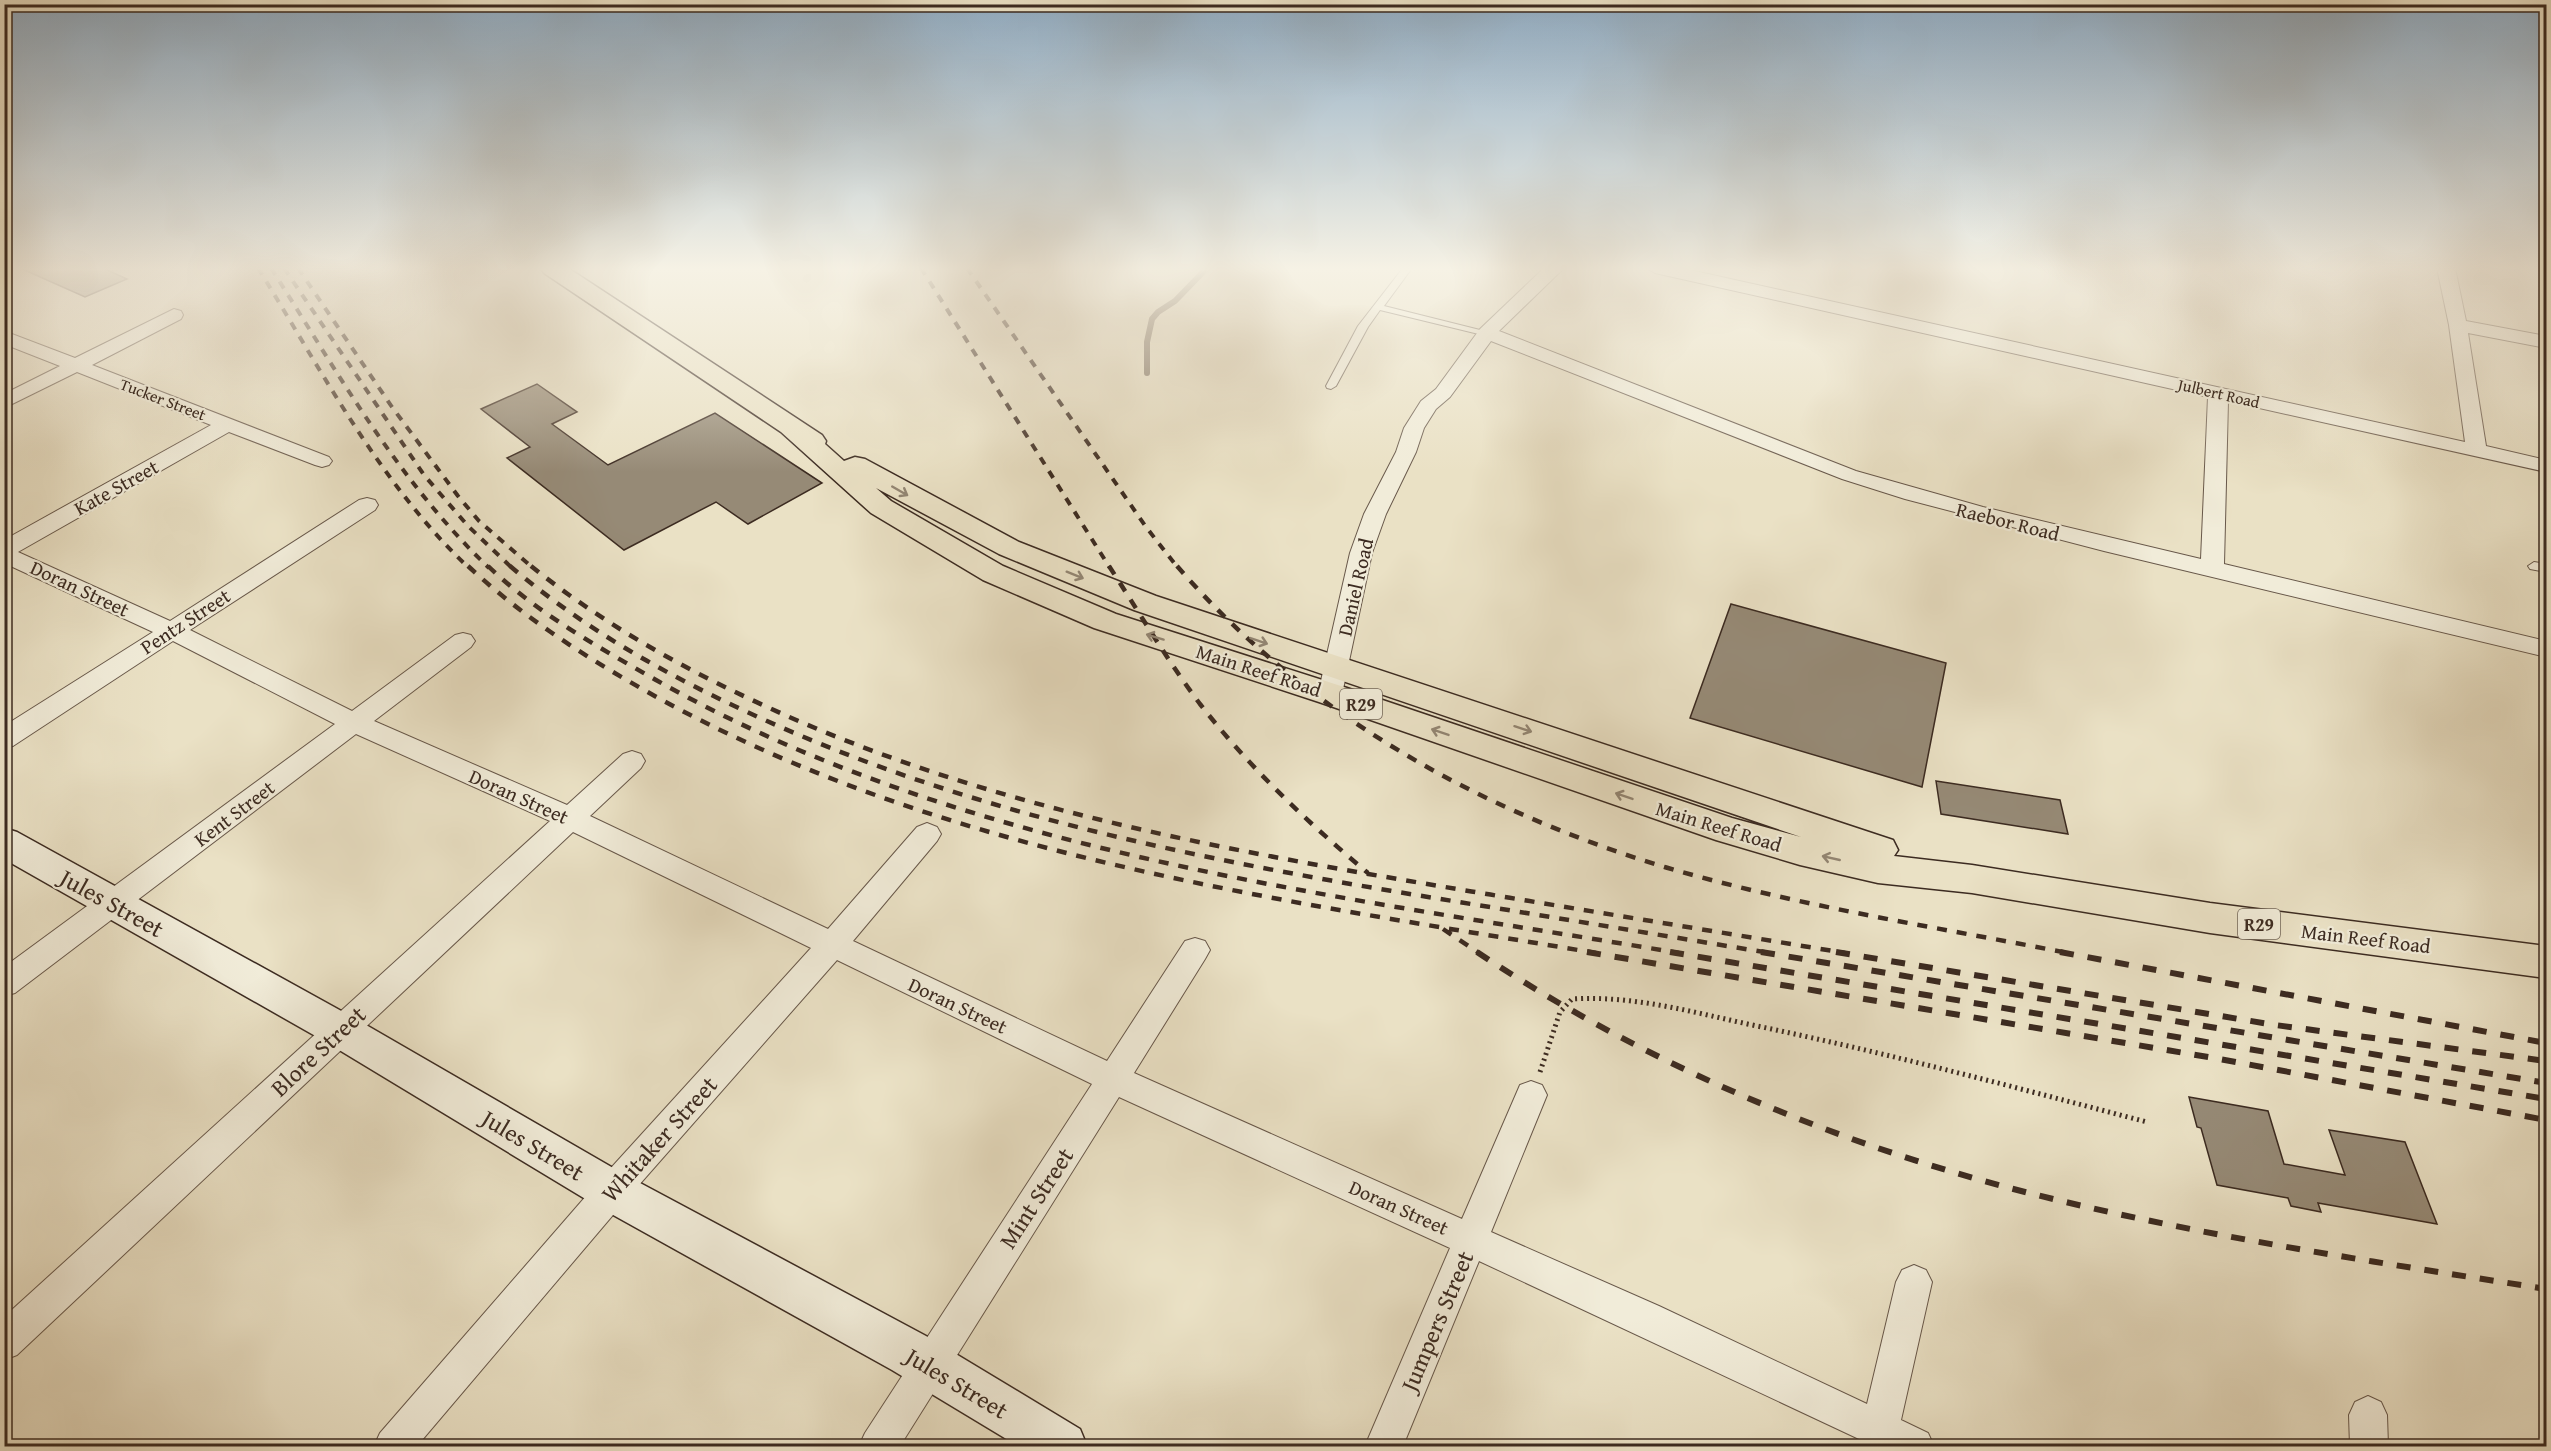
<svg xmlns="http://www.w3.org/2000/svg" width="2551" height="1451" font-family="'Gentium Book Plus',serif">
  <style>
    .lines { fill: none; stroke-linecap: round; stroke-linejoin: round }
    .stream { stroke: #817362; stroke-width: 6 }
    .building { fill: #968a76; stroke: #3c2b21; stroke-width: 1.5 }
    .lane-casing { stroke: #68584a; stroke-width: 2 }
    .street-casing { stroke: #68584a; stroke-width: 2 }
    .secondary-casing { stroke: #3c2b21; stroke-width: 3 }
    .primary-casing { stroke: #3c2b21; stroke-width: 3 }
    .path { stroke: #3c2b21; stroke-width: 5; stroke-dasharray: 2 4; stroke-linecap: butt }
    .lane { fill: #f1ecd9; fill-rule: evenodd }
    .street { fill: #f1ecd9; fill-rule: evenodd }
    .secondary { fill: #f1ecd9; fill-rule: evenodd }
    .primary { fill: #eae1c5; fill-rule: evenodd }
    .rail-far2 { stroke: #3c2b21; stroke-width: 4; stroke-dasharray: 8 8; stroke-linecap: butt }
    .rail-far1 { stroke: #3c2b21; stroke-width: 4.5; stroke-dasharray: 10 10; stroke-linecap: butt }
    .rail { stroke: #3c2b21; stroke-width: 6; stroke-dasharray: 14 14; stroke-linecap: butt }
    .oneway { stroke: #938673 }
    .labels { text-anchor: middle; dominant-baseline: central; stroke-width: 4.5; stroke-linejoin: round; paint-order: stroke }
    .far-street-label { font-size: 16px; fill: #3c2b21; stroke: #f1ecd9 }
    .shield { fill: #f1ecd9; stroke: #726558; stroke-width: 1.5 }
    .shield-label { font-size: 18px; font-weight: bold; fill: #3c2b21 }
    .street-label { font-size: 20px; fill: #3c2b21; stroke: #f1ecd9 }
    .near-street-label { font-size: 24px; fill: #3c2b21; stroke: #f1ecd9 }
  </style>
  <rect width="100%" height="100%" fill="#eae1c5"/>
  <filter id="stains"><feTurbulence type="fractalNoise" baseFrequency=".00333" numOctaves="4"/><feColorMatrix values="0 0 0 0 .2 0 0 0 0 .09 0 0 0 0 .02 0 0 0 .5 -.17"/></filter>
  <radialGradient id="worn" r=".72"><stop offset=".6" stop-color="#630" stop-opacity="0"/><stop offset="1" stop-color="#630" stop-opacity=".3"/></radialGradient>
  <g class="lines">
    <path class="stream" d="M1147 373V342L1152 319 1158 312 1175 301 1207 268"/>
  </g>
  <path class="building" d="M20 268H103L127 279 85 297Z
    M537 384 577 412 552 424 608 465 715 413 822 483 748 524 716 502 624 550 507 458 530 447 481 409Z
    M1731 604 1946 663 1922 787 1690 718Z
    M1936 781 2060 800 2068 834 1941 814Z
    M2189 1097 2268 1111 2284 1164 2345 1175 2329 1130 2405 1142 2437 1224 2318 1203 2321 1212 2291 1206 2288 1198 2217 1185 2201 1128 2197 1127Z"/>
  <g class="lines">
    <g class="lane-casing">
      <path id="lane" d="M1403 268H1412L1384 306 1492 333 1487 336 1380 310 1368 327 1336 386 1331 389 1327 388 1326 386 1358 326Z
        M2534 562 2546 564V572L2530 569 2528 566Z"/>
    </g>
    <g class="street-casing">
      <path id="street" d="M1544 268H1564L1499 331 1856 471 1983 507 2201 559 2208 397 1655 273 1646 268H1681L2465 442 2449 325 2437 268H2455L2466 321 2546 336V348L2468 333 2486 446 2546 460V472L2228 401 2224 564 2546 641V657L2104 551 1905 499 1842 479 1491 341 1450 397 1436 409 1424 428 1416 452 1386 514 1372 553 1342 694 1339 700 1330 703 1321 700 1318 694 1350 553 1364 514 1396 452 1404 428 1421 401 1436 389 1480 329Z
        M174 309 181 311 183 315 181 319 92 365 329 457 332 461 329 465 322 467 315 465 229 432 18 552 170 621 359 500 367 498 375 500 378 505 375 510 190 630 352 711 455 635 463 633 471 635 475 641 471 647 374 721 567 805 623 754 632 751 641 754 645 761 641 768 590 816 828 929 917 827 927 823 937 827 941 834 937 841 853 941 1107 1061 1185 941 1195 938 1205 941 1210 950 1205 959 1134 1073 1462 1219 1520 1085 1531 1081 1542 1085 1547 1095 1491 1232 1659 1306 1867 1404 1896 1282 1902 1270 1914 1265 1926 1270 1932 1282 1901 1420 1928 1433 1934 1446H1857L1859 1439 1479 1261 1403 1446H1365L1450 1248 1119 1097 900 1446H859L865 1433 1092 1084 837 960 624 1202 417 1446H374L380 1433 600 1180 811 948 573 832 17 1355 4 1360V1317L550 821 356 734 15 993 4 996V967L335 724 173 641 13 746 4 748V726L153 632 4 563V540L211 425 77 372 4 408V394L60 366 4 344V331L75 358Z
        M2368 1396 2381 1402 2387 1415 2388 1446H2350L2349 1415 2355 1402Z"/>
    </g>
    <g class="secondary-casing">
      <path id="secondary" d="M4 828 17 832 354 1018 627 1176 926 1336 1080 1429 1087 1446H1018L892 1370 597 1206 326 1042 4 859Z"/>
    </g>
    <g class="primary-casing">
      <path id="primary" d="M541 268H568L822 435 826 441 825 444 844 461 855 457 865 459 1019 542 1156 596 1893 840 1898 850 1894 856 1972 865 2210 903 2546 946V978L2210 933 1972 893 1878 883 1800 865 1716 840 1319 702 1094 628 983 580 871 513 781 432 544 273ZM876 488 999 554 1134 610 1801 837 1732 818 1341 686 1116 614 1003 566 891 501Z"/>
    </g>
    <path class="path" d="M1540 1072 1560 1012 1572 999C1635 995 1695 1013 1757 1026 1888 1053 2017 1088 2147 1122"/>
    <use href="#lane" class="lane"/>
    <use href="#street" class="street"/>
    <use href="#secondary" class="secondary"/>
    <use href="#primary" class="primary"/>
    <path class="rail-far2" d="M258 268C322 371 380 484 469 568
      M271 268C338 373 398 481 489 568
      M284 268 424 475 468 526 512 568
      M298 268 392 407 458 496 479 521 533 568
      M921 268 1110 568
      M967 268 1146 527 1178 568"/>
    <path class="rail-far1" d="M468 566C526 620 593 662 662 700 952 858 1276 899 1596 953
      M488 566C537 613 598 647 656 680 966 855 1334 895 1679 953
      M510 566C588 632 675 680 767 721 987 820 1223 864 1459 902 1563 919 1666 936 1770 953
      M531 566C598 620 673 663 750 699 969 803 1196 845 1433 885 1570 908 1707 930 1845 953
      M1109 566C1139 612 1167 660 1200 704 1249 767 1307 822 1368 873
      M1177 566C1305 714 1481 812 1668 868 1798 906 1935 927 2068 953
      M1443 929 1479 953"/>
    <path class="rail" d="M1477 952C1647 1065 1840 1146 2037 1195 2205 1237 2376 1262 2546 1289
      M1587 952 2214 1058 2546 1120
      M1670 952 2546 1099
      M1761 952 2546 1083
      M1836 952 2275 1025 2546 1061
      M2060 952 2546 1043"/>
  </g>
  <defs><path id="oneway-shaft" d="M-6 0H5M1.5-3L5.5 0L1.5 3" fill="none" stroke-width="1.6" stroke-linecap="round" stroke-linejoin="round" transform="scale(1.5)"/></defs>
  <g class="oneway">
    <use href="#oneway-shaft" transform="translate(900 491) rotate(30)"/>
    <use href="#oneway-shaft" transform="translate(1075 575) rotate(22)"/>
    <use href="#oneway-shaft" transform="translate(1155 637) rotate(-163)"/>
    <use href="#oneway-shaft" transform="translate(1259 641) rotate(19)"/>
    <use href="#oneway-shaft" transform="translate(1523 729) rotate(18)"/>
    <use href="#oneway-shaft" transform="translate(1440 732) rotate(-161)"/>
    <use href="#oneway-shaft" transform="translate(1624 796) rotate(-161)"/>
    <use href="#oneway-shaft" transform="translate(1831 858) rotate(-167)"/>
  </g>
  <linearGradient id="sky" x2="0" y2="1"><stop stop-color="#91adc4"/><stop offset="0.57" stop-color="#f6f2e5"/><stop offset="1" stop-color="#f6f2e5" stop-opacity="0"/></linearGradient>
  <rect width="2551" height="472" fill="url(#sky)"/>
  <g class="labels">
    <g class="far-street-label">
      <text transform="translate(2219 393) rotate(13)">Julbert Road</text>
      <text transform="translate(163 399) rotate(21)">Tucker Street</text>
    </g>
    <g class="shield">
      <rect x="1340" y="689" width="42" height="30" rx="4.5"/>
      <rect x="2238" y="909" width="42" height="30" rx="4.5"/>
    </g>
    <g class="shield-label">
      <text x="1361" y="704">R29</text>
      <text x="2259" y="924">R29</text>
    </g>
    <g class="street-label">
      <text transform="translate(116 487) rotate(-29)">Kate Street</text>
      <text transform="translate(2008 521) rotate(14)">Raebor Road</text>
      <text transform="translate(1355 587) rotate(-77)">Daniel Road</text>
      <text transform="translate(80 588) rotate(25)">Doran Street</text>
      <text transform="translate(185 621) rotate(-33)">Pentz Street</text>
      <text transform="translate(1259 670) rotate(18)">Main Reef Road</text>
      <text transform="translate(519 796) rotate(24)">Doran Street</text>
      <text transform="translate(234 813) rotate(-37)">Kent Street</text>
      <text transform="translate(1719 826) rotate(17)">Main Reef Road</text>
      <text transform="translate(2366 938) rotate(7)">Main Reef Road</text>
      <text transform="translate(958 1005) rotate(25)">Doran Street</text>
      <text transform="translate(1399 1207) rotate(24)">Doran Street</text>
    </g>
    <g class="near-street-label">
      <text transform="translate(112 903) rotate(29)">Jules Street</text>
      <text transform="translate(318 1051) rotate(-43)">Blore Street</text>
      <text transform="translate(659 1139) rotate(-48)">Whitaker Street</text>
      <text transform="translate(533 1145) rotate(31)">Jules Street</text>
      <text transform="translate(1036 1198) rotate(-57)">Mint Street</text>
      <text transform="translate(1437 1321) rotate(-67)">Jumpers Street</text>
      <text transform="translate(957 1383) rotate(31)">Jules Street</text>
    </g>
  </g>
  <rect width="2551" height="1451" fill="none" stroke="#eae1c5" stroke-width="24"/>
  <rect x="6" y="6" width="2539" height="1439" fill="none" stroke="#3c2b21" stroke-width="3"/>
  <rect x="12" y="12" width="2527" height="1427" fill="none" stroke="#3c2b21" stroke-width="1.5"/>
  <rect width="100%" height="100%" filter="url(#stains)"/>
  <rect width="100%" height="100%" fill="url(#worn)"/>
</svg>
